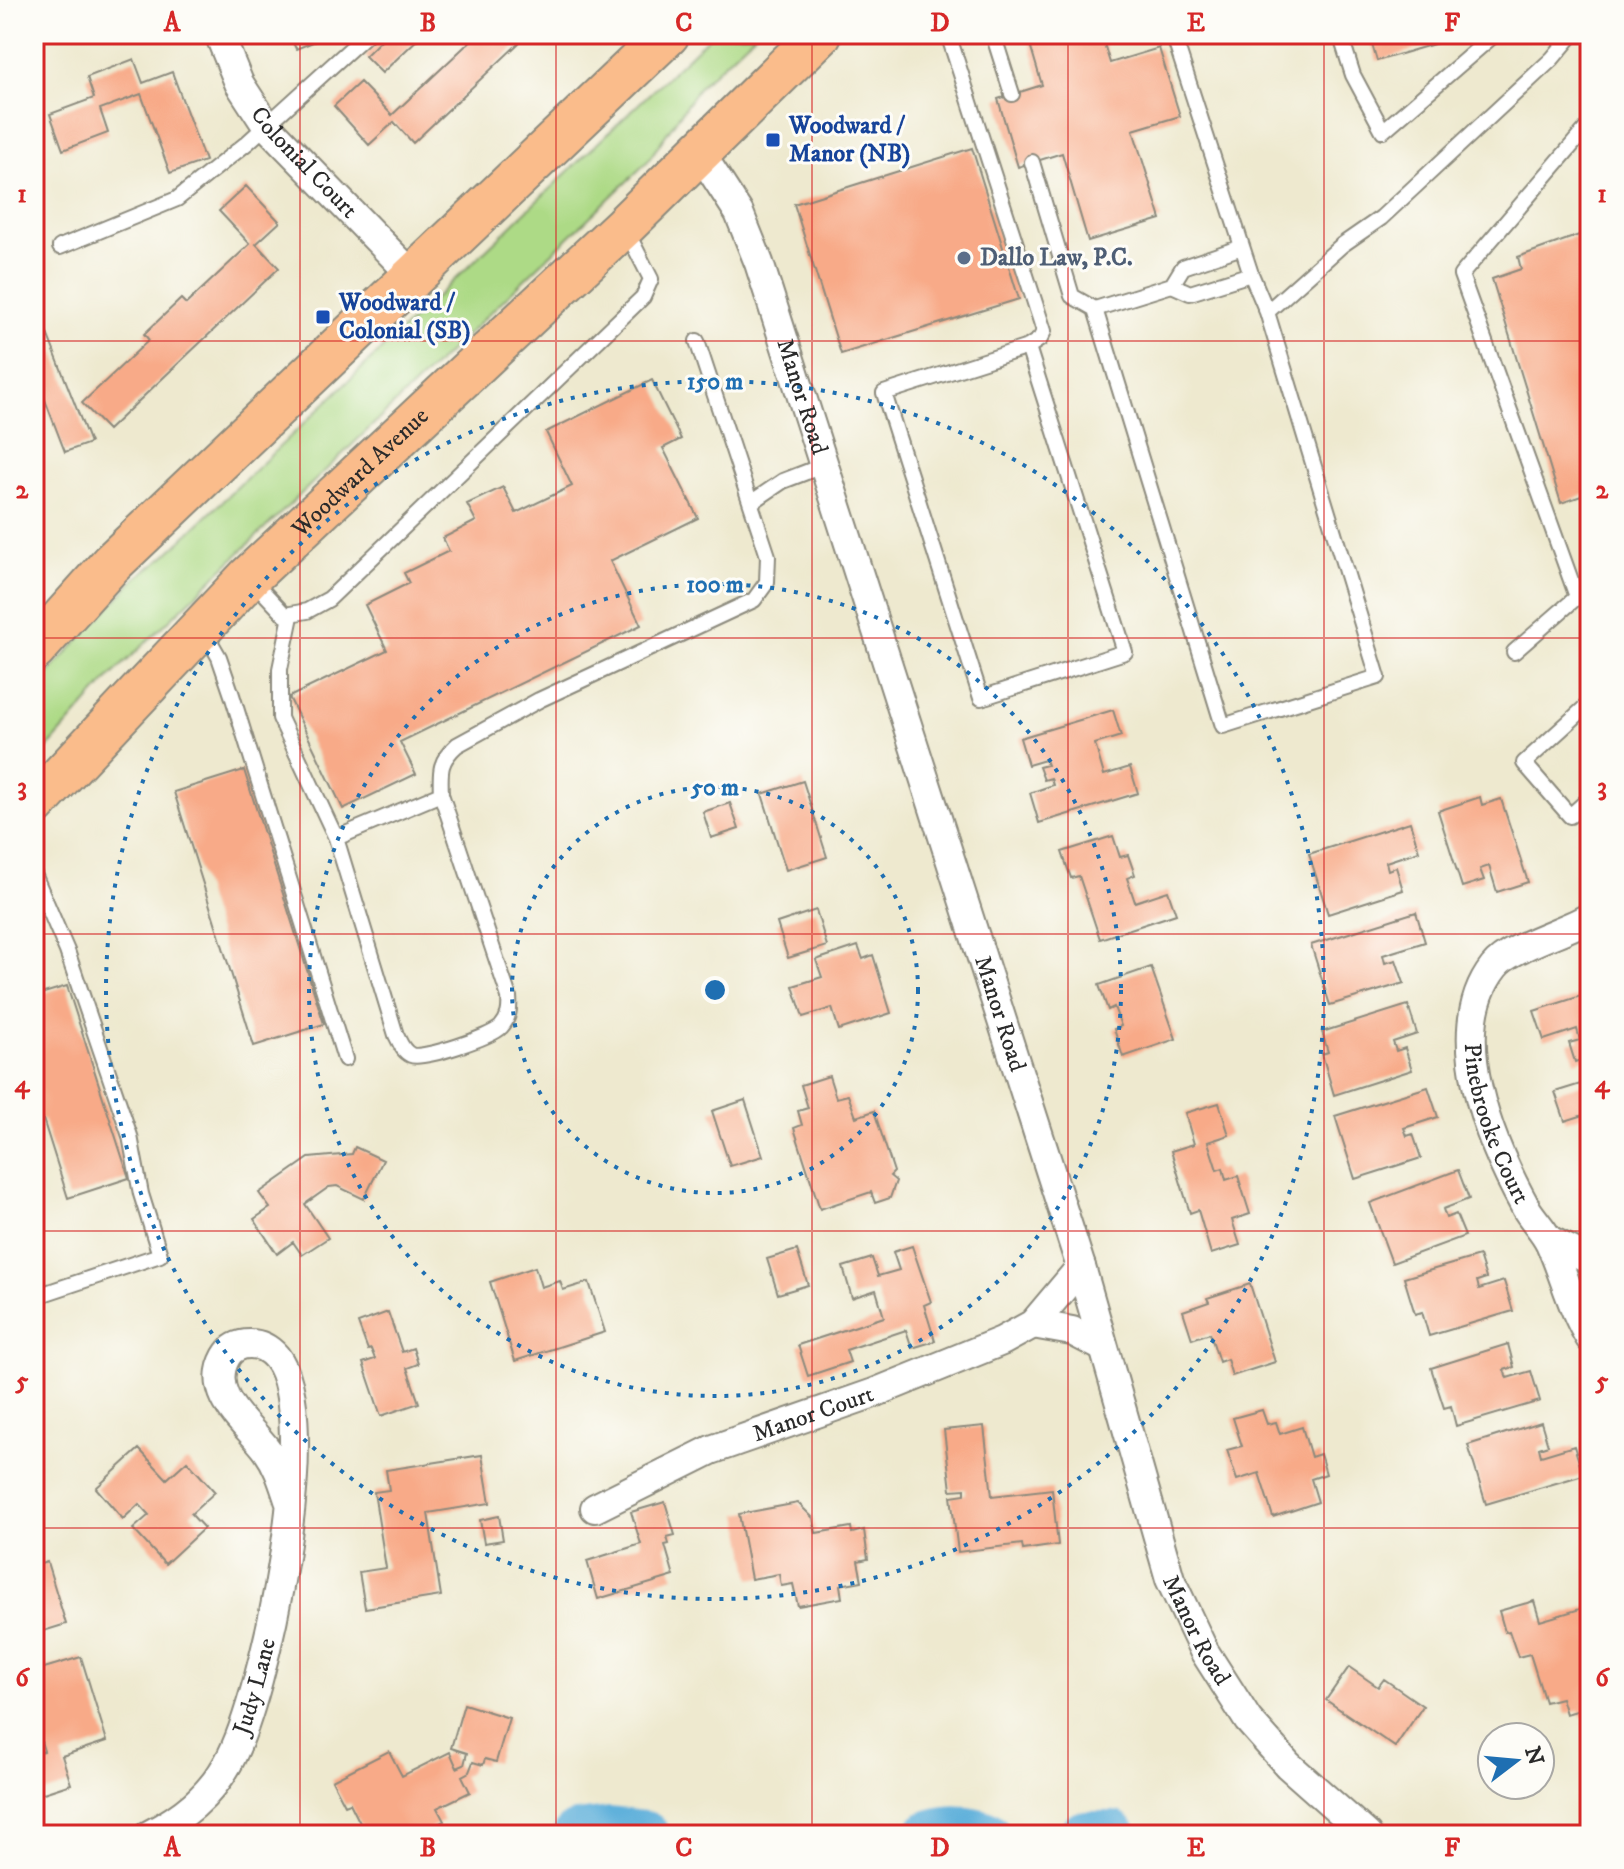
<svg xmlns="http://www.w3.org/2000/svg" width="1624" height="1869" font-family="'IM FELL DW Pica',serif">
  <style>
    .green { fill: #adda86; stroke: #6c8258; stroke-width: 2 }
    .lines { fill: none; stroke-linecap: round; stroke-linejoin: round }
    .river { stroke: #61b1db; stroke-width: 48 }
    .building { fill: #f8aa88 }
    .lane-casing { stroke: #8c8a7d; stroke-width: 18 }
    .street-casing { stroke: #8c8a7d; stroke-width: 32 }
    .primary-casing { stroke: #8c8a7d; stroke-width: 46 }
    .lane { stroke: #fff; stroke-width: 14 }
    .street { stroke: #fff; stroke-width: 28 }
    .primary { stroke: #fabc8b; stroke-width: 42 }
    .grid { fill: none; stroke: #d62828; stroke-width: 2; stroke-opacity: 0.55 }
    .ring { fill: none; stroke: #1f6fb2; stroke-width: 4; stroke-dasharray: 4 8 }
    .transit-dot { fill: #1a4fb4; stroke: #fdfcf7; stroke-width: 3 }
    .service-dot { fill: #5c6f8a; stroke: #fdfcf7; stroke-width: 3 }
    .labels { text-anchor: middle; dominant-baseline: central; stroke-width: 6; stroke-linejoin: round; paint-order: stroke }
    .transit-label { font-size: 24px; font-weight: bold; fill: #164399; stroke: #fdfcf7; text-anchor: start }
    .street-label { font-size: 24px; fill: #2b2b2b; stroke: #fdfcf7 }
    .service-label { font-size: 24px; font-weight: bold; fill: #4e5e75; stroke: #fdfcf7; text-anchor: start }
    .centre { fill: #1f6fb2; stroke: #fdfcf7; stroke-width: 4 }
    .ring-label { font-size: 24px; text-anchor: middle; font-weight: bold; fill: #1f6fb2; stroke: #fdfcf7; stroke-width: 6; stroke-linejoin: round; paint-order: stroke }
    .neatline { fill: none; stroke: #d62828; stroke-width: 3 }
    .grid-label { font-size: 26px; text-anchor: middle; font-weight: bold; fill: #d62828 }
  </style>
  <rect width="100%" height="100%" fill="#fdfcf7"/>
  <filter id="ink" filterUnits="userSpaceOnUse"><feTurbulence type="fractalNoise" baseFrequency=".0125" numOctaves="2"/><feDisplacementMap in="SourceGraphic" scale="16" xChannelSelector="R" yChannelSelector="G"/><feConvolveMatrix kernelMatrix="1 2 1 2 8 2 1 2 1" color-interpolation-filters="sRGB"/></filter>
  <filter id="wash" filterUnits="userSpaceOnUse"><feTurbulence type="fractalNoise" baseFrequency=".006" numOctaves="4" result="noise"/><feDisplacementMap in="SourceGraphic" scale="32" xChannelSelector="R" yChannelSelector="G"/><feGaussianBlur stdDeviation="1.8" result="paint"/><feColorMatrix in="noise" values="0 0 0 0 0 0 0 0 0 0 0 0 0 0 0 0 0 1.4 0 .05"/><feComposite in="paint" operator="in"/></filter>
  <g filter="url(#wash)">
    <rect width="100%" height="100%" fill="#eee9cf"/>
    <path class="green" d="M712 34H755L699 87 647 162 111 676 34 763V689L136 578 165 556Z"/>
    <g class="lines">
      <path class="river" d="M577 1835 610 1831 645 1835
        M928 1835C946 1827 969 1828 987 1835
        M1083 1835H1113"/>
    </g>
    <g id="blocks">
      <path class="building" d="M289 34H333L296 49Z
        M387 34H423L382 73 365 56Z
        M478 34H510L519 43 413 143 394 122 369 145 334 106 360 82 392 115Z
        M1027 34H1101L1110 63 1159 48 1180 116 1133 130 1161 219 1088 241 1062 153 1018 167 998 99 1042 85Z
        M1191 34H1216V35L1193 41Z
        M1369 34H1441L1444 41 1377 61Z
        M134 59 143 83 172 72 205 161 170 173 141 94 100 109 108 133 63 150 50 114 94 98 87 77Z
        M972 148 1019 299 841 354 794 204Z
        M246 186 280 222 256 244 279 268 108 430 82 403 149 340 144 334 181 299 186 304 250 244 219 211Z
        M1579 235 1590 268V493L1561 503 1492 279 1521 269 1518 257Z
        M34 300 90 443 65 452 34 371Z
        M652 380 681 439 663 448 698 518 610 561 641 625 400 742 416 774 343 809 289 697 387 650 365 605 409 583 404 573 449 551 443 538 476 521 467 504 503 487 516 513 572 486 546 432Z
        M1113 710 1121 736 1095 744 1104 775 1130 767 1138 793 1039 823 1030 793 1053 785 1051 778 1044 780 1039 767 1047 765 1045 760 1028 765 1020 738Z
        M244 770 324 1024 254 1046 174 792Z
        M803 781 827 857 786 870 762 794Z
        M1480 797 1482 805 1501 799 1528 882 1497 892 1489 866 1480 869 1484 880 1462 887 1438 811Z
        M730 803 739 829 711 838 703 812Z
        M1410 822 1419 851 1386 862 1388 870 1396 867 1403 890 1328 914 1309 854Z
        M1113 836 1120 857 1128 855 1135 875 1127 878 1135 902 1168 891 1176 914 1100 939 1079 876 1071 878 1062 852Z
        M816 910 827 946 788 958 777 923Z
        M1416 912 1425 942 1383 955 1385 963 1396 960 1404 983 1330 1005 1311 945Z
        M858 946 863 959 873 955 891 1013 839 1030 832 1008 803 1017 793 986 822 977 816 960Z
        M1151 967 1176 1039 1123 1057 1114 1029 1121 1026 1114 1007 1108 1010 1099 985Z
        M67 986 129 1178 68 1198 43 1119 34 1122V996Z
        M1590 993V1057L1575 1062 1569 1043 1580 1040 1577 1029 1544 1040 1534 1011Z
        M1408 1005 1417 1034 1393 1042 1396 1051 1405 1048 1412 1070 1334 1095 1322 1054 1328 1052 1322 1032Z
        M829 1076 836 1098 848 1095 856 1117 874 1111 894 1172 890 1176 896 1181 890 1198 875 1203 871 1192 820 1209 794 1128 802 1125 798 1111 808 1108 801 1085Z
        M1590 1081V1113L1565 1121 1555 1092Z
        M1428 1087 1438 1117 1404 1128 1407 1136 1413 1134 1421 1158 1355 1179 1335 1116Z
        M745 1100 763 1156 730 1166 712 1111Z
        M1219 1103 1229 1135 1208 1142 1217 1170 1223 1168 1226 1180 1238 1176 1250 1214 1232 1220 1240 1245 1211 1254 1198 1210 1190 1213 1171 1151 1194 1144 1185 1113Z
        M355 1147 383 1160 364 1199 337 1186 329 1187 305 1204 328 1238 302 1255 293 1242 277 1254 254 1219 270 1208 259 1193 309 1158 352 1154Z
        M1458 1170 1469 1199 1443 1209 1446 1218 1456 1214 1465 1236 1392 1263 1370 1203Z
        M912 1246 931 1302 924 1305 935 1341 912 1348 906 1330 846 1350 850 1362 808 1376 798 1345 884 1317 876 1290 852 1298 843 1267 872 1258 878 1276 899 1270 893 1252Z
        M797 1250 808 1285 778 1294 767 1259Z
        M1479 1256 1486 1278 1477 1281 1479 1289 1504 1281 1513 1311 1429 1336 1422 1312 1415 1314 1404 1278Z
        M535 1267 541 1287 560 1281 563 1290 589 1282 605 1332 515 1361 490 1282Z
        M1250 1284 1275 1362 1232 1376 1227 1359 1219 1362 1210 1333 1192 1339 1183 1311 1209 1302 1207 1298Z
        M388 1312 402 1352 413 1348 418 1364 407 1368 419 1403 381 1416 363 1363 375 1359 371 1349 368 1350 358 1323Z
        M1508 1344 1514 1367 1504 1370 1507 1378 1531 1371 1540 1401 1456 1426 1451 1406 1444 1408 1431 1368Z
        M1262 1410 1267 1424 1276 1422 1280 1434 1302 1427 1311 1457 1320 1454 1326 1474 1311 1479 1318 1502 1273 1517 1259 1473 1237 1480 1227 1450 1242 1446 1233 1418Z
        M1541 1422 1548 1445 1539 1448 1541 1456 1574 1446 1583 1475 1486 1504 1468 1445Z
        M984 1426 992 1496 1052 1489 1058 1545 1023 1550 1022 1544 958 1552 951 1496 965 1494V1489L951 1490 944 1430Z
        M139 1449 167 1479 187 1461 215 1492 191 1514 204 1528 165 1564 133 1529 149 1515 139 1504 123 1519 96 1488Z
        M482 1455 490 1503 428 1513 441 1596 365 1608 359 1572 386 1568 374 1492 389 1490 386 1470Z
        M665 1502 675 1535 667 1537 669 1544 665 1545 674 1576 598 1599 587 1561 641 1544 631 1512Z
        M798 1503 813 1518 816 1533 851 1527 852 1533 864 1530 868 1559 858 1561 862 1581 840 1585 842 1598 798 1606 793 1584 781 1586 779 1574 751 1579 739 1514Z
        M499 1516 503 1540 484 1543 480 1520Z
        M47 1562 66 1624 34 1634V1566Z
        M1534 1601 1540 1621 1590 1606V1715L1582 1717 1580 1710 1566 1714 1561 1698 1545 1702 1530 1654 1518 1657 1509 1631 1505 1632 1499 1611Z
        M81 1657 107 1741 62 1756 71 1784 34 1796V1754L44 1751 34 1718V1671Z
        M1349 1667 1378 1687 1384 1679 1423 1706 1395 1747 1326 1700Z
        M464 1704 509 1718 496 1762 485 1759 483 1765 473 1762 469 1772 462 1776 470 1792 437 1808 444 1821 419 1834 416 1828 402 1835H366L350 1803 345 1805 332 1780 389 1751 402 1776 450 1752 457 1768 464 1765 467 1753 451 1748Z"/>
    </g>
  </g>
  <g filter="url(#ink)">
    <use href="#blocks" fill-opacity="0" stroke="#8c8a7d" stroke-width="2"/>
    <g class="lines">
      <g class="lane-casing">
        <path id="lane" d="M948 34 1044 331 1040 339 1028 347 884 393 981 698 1125 652 1028 347
          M993 34 1012 94
          M1173 34 1251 274 1267 312
          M1340 34 1353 75 1383 131 1495 34
          M1032 162 1072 296 1095 309 1172 285
          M60 247 177 199 247 143 367 34
          M1242 247 1183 267 1172 285 1190 293 1251 274
          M1095 309 1223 726 1378 677 1267 312 1342 245 1381 218 1552 59 1573 34
          M752 502 783 481 822 466
          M252 580 285 615 307 611 329 599 643 297 651 279 626 230
          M1577 597 1590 583
          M291 616 280 669V718L336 838
          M204 631 219 657 232 695 345 1059
          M1514 652 1577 597 1461 275 1590 124
          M1590 703 1524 763 1570 816 1590 798
          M441 794 336 838 396 1035C400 1042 402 1051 411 1055 423 1060 491 1037 501 1027 509 1018 510 1009 509 997L441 794C440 771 439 761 457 745L539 700 754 600 767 582 768 556 697 341
          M34 874 67 951 130 1136 141 1194 160 1255 34 1297"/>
      </g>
      <g class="street-casing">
        <g id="street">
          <path id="s1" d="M219 34 239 83 267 126 413 276"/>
          <path id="s2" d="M699 151 739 213 759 263 1081 1267 1170 1579 1204 1651 1248 1720 1288 1765 1367 1835"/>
          <path id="s3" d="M1590 917C1565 932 1509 947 1494 967 1443 1032 1491 1145 1526 1208 1533 1220 1544 1230 1550 1243 1564 1274 1572 1309 1590 1338"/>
          <path d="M1549 1240 1590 1260"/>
          <path d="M1033 1324 1072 1331 1103 1347"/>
          <path id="s4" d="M595 1508 711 1450 874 1393 1002 1341 1033 1324 1081 1267"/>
          <path id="s5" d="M149 1835C183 1817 209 1797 228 1763 265 1698 324 1416 276 1357 269 1349 261 1344 250 1344 239 1344 231 1348 226 1357 205 1395 248 1424 267 1450 278 1465 283 1482 289 1500"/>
        </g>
      </g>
      <g class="primary-casing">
        <g id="primary">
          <path d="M34 650 111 564 668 34"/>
          <path id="s6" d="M34 805 249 577 624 226 820 34"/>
        </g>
      </g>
      <use href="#lane" class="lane"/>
      <use href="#street" class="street"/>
      <use href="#primary" class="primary"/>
    </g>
  </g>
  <path class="grid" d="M300 34V1835M556 34V1835M812 34V1835M1068 34V1835M1324 34V1835M34 341H1590M34 638H1590M34 934H1590M34 1231H1590M34 1528H1590"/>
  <g class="ring">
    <circle cx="715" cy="990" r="203"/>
    <circle cx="715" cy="990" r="406"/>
    <circle cx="715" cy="990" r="609"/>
  </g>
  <g class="transit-dot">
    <rect x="765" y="132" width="16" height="16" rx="4"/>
    <rect x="315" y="309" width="16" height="16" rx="4"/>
  </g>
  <circle class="service-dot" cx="964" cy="258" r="8"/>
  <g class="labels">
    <g class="transit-label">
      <text x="789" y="126">Woodward /<tspan x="789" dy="28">Manor (NB)</tspan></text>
      <text x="339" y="303">Woodward /<tspan x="339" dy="28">Colonial (SB)</tspan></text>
    </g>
    <g class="street-label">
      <text stroke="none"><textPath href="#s1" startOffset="156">Colonial Court</textPath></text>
      <text stroke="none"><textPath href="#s2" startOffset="268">Manor Road</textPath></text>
      <text stroke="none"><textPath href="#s6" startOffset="466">Woodward Avenue</textPath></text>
      <text stroke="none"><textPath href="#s2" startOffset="916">Manor Road</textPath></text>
      <text stroke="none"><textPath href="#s3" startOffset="274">Pinebrooke Court</textPath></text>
      <text stroke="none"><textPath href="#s4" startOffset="238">Manor Court</textPath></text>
      <text stroke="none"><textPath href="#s2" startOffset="1564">Manor Road</textPath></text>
      <text stroke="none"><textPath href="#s5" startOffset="190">Judy Lane</textPath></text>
    </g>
    <g class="service-label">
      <text x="980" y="258">Dallo Law, P.C.</text>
    </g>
  </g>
  <circle cx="715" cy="990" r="12" class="centre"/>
  <g class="ring-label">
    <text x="715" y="389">150 m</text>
    <text x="715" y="592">100 m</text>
    <text x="715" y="795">50 m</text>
  </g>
  <rect width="1624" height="1869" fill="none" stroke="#fdfcf7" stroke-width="88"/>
  <g transform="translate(1516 1761) rotate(74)"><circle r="38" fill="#fdfcf7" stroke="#a9a8a5" stroke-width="2"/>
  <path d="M0-6L14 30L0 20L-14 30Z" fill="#1f6fb2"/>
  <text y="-12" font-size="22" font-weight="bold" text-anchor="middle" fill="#2b2b2b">N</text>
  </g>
  <rect x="44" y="44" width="1536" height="1781" class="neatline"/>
  <g class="grid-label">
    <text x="172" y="31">A</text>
    <text x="428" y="31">B</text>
    <text x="684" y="31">C</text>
    <text x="940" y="31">D</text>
    <text x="1196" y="31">E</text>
    <text x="1452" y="31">F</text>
    <text x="22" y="202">1</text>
    <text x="1602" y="202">1</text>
    <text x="22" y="498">2</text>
    <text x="1602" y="498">2</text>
    <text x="22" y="795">3</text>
    <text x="1602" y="795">3</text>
    <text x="22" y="1092">4</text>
    <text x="1602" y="1092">4</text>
    <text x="22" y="1389">5</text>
    <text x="1602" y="1389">5</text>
    <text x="22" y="1686">6</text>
    <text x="1602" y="1686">6</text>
    <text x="172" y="1856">A</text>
    <text x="428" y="1856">B</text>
    <text x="684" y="1856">C</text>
    <text x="940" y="1856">D</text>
    <text x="1196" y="1856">E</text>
    <text x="1452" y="1856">F</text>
  </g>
</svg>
